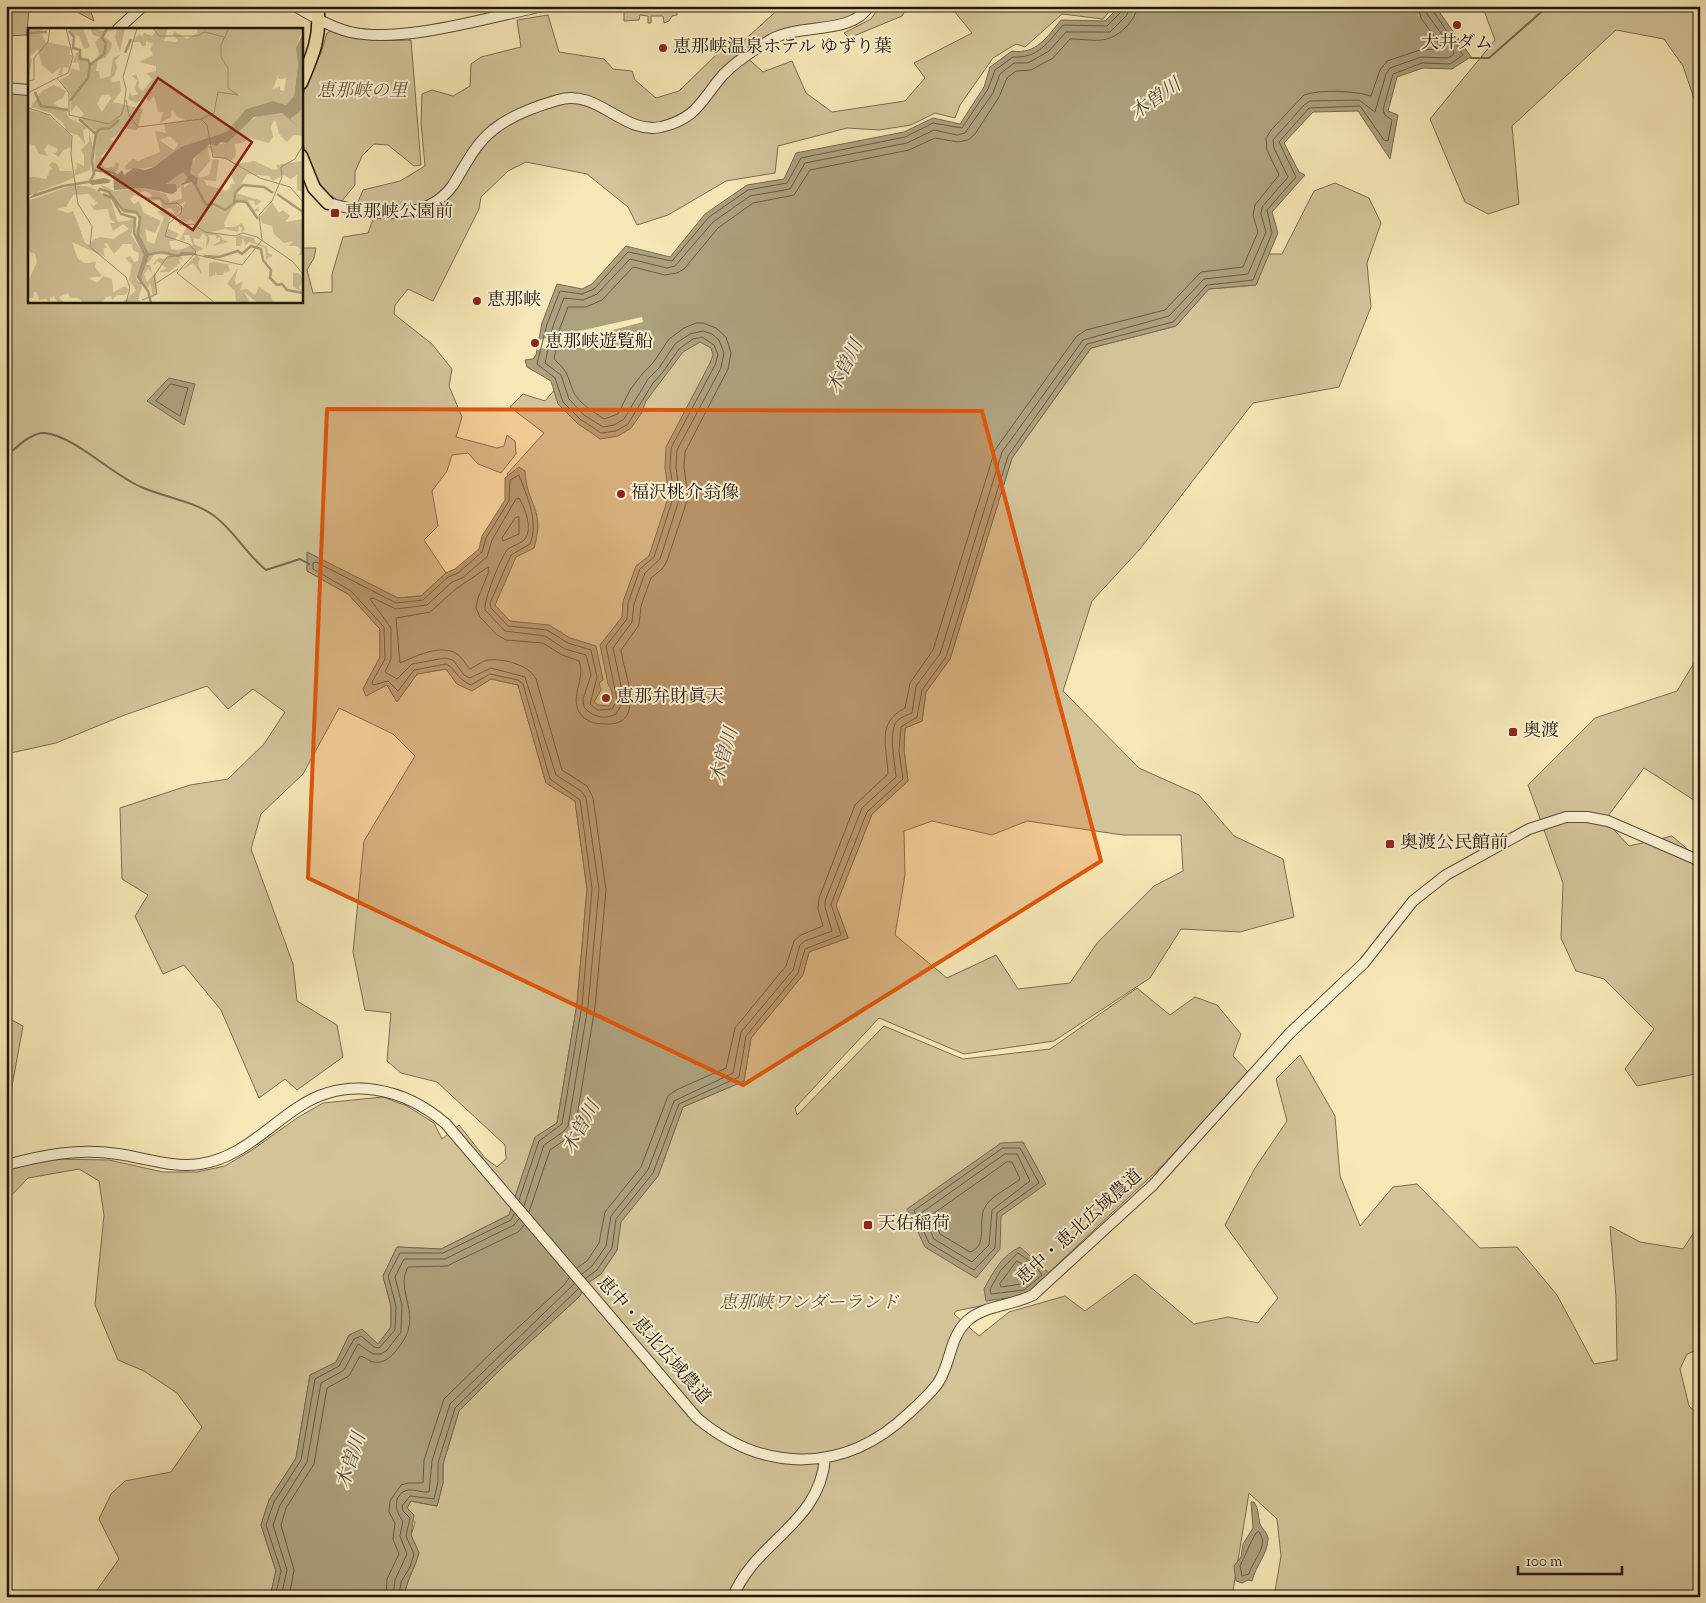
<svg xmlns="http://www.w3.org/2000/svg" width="1706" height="1603" font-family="'Sorts Mill Goudy','Noto Serif JP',serif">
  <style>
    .green { fill: #d2c399; stroke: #796c53; fill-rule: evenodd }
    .water { fill: #ada07d; stroke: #756950 }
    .pier { fill: #f6e7b6 }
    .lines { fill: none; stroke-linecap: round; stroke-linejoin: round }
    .shore { stroke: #665b45; stroke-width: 1 }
    .stream { stroke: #756950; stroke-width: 2 }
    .minor-casing { stroke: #564a37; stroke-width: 12 }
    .major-casing { stroke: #20160d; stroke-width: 15 }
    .minor { stroke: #f9efd0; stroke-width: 10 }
    .major { stroke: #f6e7b6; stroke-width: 12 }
    .marked { fill: #de560c; fill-opacity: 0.2; stroke: #de560c; stroke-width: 4; stroke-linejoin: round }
    .poi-dot { fill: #8f2418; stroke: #f9efd0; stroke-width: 2 }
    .labels { text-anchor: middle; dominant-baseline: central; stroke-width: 4; stroke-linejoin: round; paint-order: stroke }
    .poi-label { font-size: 18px; fill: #20160d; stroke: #f9efd0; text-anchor: start }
    .park-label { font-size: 18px; font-style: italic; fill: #5e533e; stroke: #f9efd0 }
    .street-label { font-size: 18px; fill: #20160d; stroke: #f9efd0 }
    .water-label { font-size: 19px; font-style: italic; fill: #584d3a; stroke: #f9efd0 }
    .inset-river { fill: none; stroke: #ada07d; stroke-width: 2.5 }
    .inset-road { fill: none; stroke: #a09372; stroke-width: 1 }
    .view { fill: #8f2418; fill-opacity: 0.15; stroke: #8f2418; stroke-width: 2.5 }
    .inset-edge { fill: none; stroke: #20160d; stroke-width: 2.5 }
  </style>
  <rect width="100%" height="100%" fill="#f6e7b6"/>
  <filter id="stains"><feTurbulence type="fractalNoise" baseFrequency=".004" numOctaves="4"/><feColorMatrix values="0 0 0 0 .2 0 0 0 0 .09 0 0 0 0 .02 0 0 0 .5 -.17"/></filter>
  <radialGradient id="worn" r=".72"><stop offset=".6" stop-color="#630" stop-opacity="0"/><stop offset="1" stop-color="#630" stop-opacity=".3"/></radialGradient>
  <path class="green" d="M6 6H29L27 35 6 36Z
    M66 6H89L94 21Z
    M782 6H862C850 31 809 21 787 29 771 34 757 45 743 54L763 72 792 61 806 93 832 112 905 101 925 78 914 63 972 33 950 6H1114L1103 19 1062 14 1025 47 1016 44 993 58 960 105 955 118 935 113 911 125 879 130 847 128 778 146 775 173 726 181 668 215 637 225 628 207 587 174 526 162 508 171 481 197 479 209 433 301 408 289 395 305 394 314 432 344 452 369 449 386 462 417 456 437 497 448 504 446 507 435 515 441 516 454 501 473 478 464 468 453 452 455 447 471 432 491 438 526 424 540 446 573 421 596 398 598 308 553 307 571 348 594 380 629V657L363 689 387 685 397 702 417 674 446 669 457 684 491 679 518 685 546 783 575 801 587 889 577 1004 557 1123 535 1138 509 1215 441 1249 397 1247 383 1276 391 1306V1327L378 1344 349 1335 336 1363 310 1375 296 1458 269 1500 261 1525 276 1571 270 1597H92L119 1559 99 1519 111 1494 125 1481 171 1472 202 1427 177 1393 144 1371 118 1360 95 1305 104 1215 99 1181 79 1169 28 1178 6 1201V1158L109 1160 163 1172H197L225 1166 252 1150 297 1118 323 1103 383 1097 407 1106 434 1123 442 1139 459 1125 485 1158 497 1167 506 1159 505 1145 437 1082 401 1073 387 1061 391 1013 365 1010 353 952 364 841 415 756 393 734 339 708 303 774 261 814 251 849 293 964 297 1001 337 1025 343 1057 297 1090 285 1079 259 1098 221 1010 184 965 163 974 135 916 148 895 122 879 120 808 190 785 228 779 264 744 285 712 253 689 228 709 207 686 122 716 56 743 6 754V92L29 94V301H301V248H316L314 258 307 270 313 293 332 292V274L343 237 368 233 377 209 358 202 363 190 400 181 425 166 421 123 422 94 432 90 453 96 470 86 471 64 481 57 521 47 517 20 548 15 559 52 604 59 613 69 632 71 635 80 656 98 679 91 721 50 739 45Z
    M880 6H908L902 16 849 38 844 33 871 19Z
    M1485 6H1700V116L1683 66 1664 39 1616 30 1512 126 1519 204 1488 214 1465 202 1430 119 1495 40 1483 8Z
    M624 7 677 11V15L672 16 669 21 664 23 663 16H651V23H648V16L640 15 639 20 624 21Z
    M331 31C355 41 384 41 411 40L421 165 414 166 388 145 374 144 362 156 355 172V185L341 202 320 189 302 142 301 130V104L306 84 321 53 327 33Z
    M1335 183 1369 198 1381 223 1367 263 1371 307 1339 387 1253 403 1140 549 1092 601 1063 691 1139 768 1199 795 1234 836 1283 859 1294 917 1240 932 1181 929 1150 978 1054 1041 964 1054 879 1018 795 1108 797 1115 884 1026 963 1059 1050 1049 1137 988 1170 1015 1195 997 1217 1005 1241 1034 1233 1056 1248 1072 1164 1164 1026 1294 1014 1299 956 1311 954 1314 979 1336 1009 1312 1065 1296 1085 1311 1135 1274 1194 1324 1228 1317 1258 1323 1278 1298 1225 1225 1255 1168 1287 1121 1276 1079 1300 1055 1335 1116 1340 1176 1360 1226 1393 1187 1417 1184 1480 1248 1517 1247 1557 1295 1594 1364 1617 1360 1616 1297 1610 1226 1640 1242 1683 1249 1700 1223V1349L1687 1354 1680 1369 1689 1406 1700 1416V1597H1274L1281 1556 1277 1519 1249 1493 1232 1597H425V1595L413 1593 409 1597H404C406 1581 415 1568 419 1553L411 1535 415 1523 407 1508 410 1501 437 1506 443 1483V1464L459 1411 508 1362 579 1297 588 1283 601 1274 617 1250 620 1222 658 1176 683 1107 744 1081 751 1038 803 975 809 952 848 938 836 905 872 814 908 781 904 750 905 728 922 721 926 692 950 659 1012 458 1091 348 1176 326 1208 289 1256 285 1268 254H1282L1314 191ZM932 821 992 835 1027 821 1123 835H1181L1183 871 1154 886 1097 943 1070 983 1018 989 996 955 947 978 895 935 905 875 904 831Z
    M691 331 725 348 682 494 622 717 586 711 482 608 530 514 507 474 544 433 510 407 523 394 545 401 556 388Z
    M1700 653V804L1644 768 1605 820 1629 846 1672 836 1700 860V1073L1637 1086 1625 1069 1654 1029 1604 979 1576 971 1561 938 1563 883 1528 785 1595 718 1677 691Z
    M6 1017 23 1026 6 1119Z"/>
  <path class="water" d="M1120 6H1435L1472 58H1469L1452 69 1423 68 1397 77 1388 111 1398 115 1390 159 1358 111 1313 112 1284 143 1299 172 1305 175 1272 212 1278 233 1256 285 1209 289 1176 326 1091 348 1012 458 950 659 926 692 922 721 905 728 904 750 908 781 872 814 836 905 848 938 809 952 803 975 751 1038 744 1081 683 1107 658 1176 621 1222 617 1250 601 1274 588 1283 579 1297 508 1362 459 1411 443 1464V1483L437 1506 411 1501 407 1508 414 1515 411 1535 419 1553C415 1568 406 1581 404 1597H270L276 1571 261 1525 269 1500 296 1458 310 1375 336 1362 349 1335 362 1329 378 1344 391 1327V1306L383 1276 397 1247 441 1249 509 1215 535 1137 557 1123 577 1004 587 889 575 801 546 783 518 685 491 679 472 691 457 684 446 669 417 674 397 702 387 685 366 696 363 689 380 657V629L348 594 307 571V552L398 598 421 596 446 573 455 569 479 549 482 536 505 500V478L519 467 525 471C526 504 546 509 534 548L516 557 495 605 510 621 549 625 570 638 596 646 603 680 599 683 601 690 594 702 598 705 609 706C614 699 613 691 608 684L600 645 622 617 623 602 636 566 649 556 669 495 665 468 666 447 710 363 713 355 711 348 700 342 683 352 646 401 641 414 631 428 618 436 600 439 577 423 558 404 551 381 527 367 525 360 533 359 536 355 542 323 557 284 582 289 592 284 626 246 670 257 705 214 747 185 784 179 796 153 904 132 933 118 960 124 984 87 990 67 1012 51C1036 55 1047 37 1061 20L1105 21Z
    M169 378 195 384 184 425 147 401Z
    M1023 1142 1046 1184 1001 1216 1000 1249 976 1278 925 1247 907 1209 1001 1143Z
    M1020 1247 1051 1275 1027 1295 986 1301 984 1289C993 1272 1002 1255 1020 1247Z
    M1251 1502H1254C1259 1510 1258 1516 1260 1524 1262 1529 1267 1532 1268 1538 1268 1554 1256 1565 1252 1581L1248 1580 1242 1583 1236 1581 1234 1566 1241 1557 1243 1544 1253 1528Z"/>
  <path class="pier" d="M642 317 643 322 537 350 539 340Z"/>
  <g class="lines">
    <path class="shore" d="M171 384 188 388 180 416 156 401Z
      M519 517V534L503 541 502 538 515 518Z
      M1003 1148H1020L1039 1183 997 1213 995 1248 974 1270 929 1243 914 1211Z
      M1005 1154H1017L1030 1181 992 1210 989 1245 972 1262 934 1239 922 1213Z
      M1007 1162H1012L1020 1179C1010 1188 989 1196 984 1209 978 1223 988 1246 970 1252L940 1234 932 1215Z
      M519 1200 539 1141 562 1124 582 1005 592 889 580 800 550 779 523 684 518 680 490 674 471 685C456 679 455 667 446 664L414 670 398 691 388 681 373 685 372 682 385 659 384 627 351 591 313 569V563L316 562 396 603 423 600 448 577 458 573 482 552 486 538 509 501 510 480 519 475C527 497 539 521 530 544L511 555 490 603 491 608 508 626 547 630 568 643 591 650 597 677 590 704 597 710 612 709 617 700 606 646 627 619 628 603 640 569 654 557 674 495 670 468 671 448 715 365 718 355 714 345 702 337 693 339 679 349 663 372 653 383 628 424 616 431 601 433 580 419 563 402 555 378 537 364 547 324 560 291 582 294 594 289 628 252 672 261 709 217 748 190 787 183 801 158 905 137 933 123 962 128 988 89 995 70 1013 57C1039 58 1047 43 1063 25L1107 26 1121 12 1123 6
      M524 1206 544 1145 563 1132 568 1126 588 1006 599 889 586 798 581 791 556 775 525 677 491 668 470 678 464 675 453 660 445 658 412 664 397 679 385 672 391 659V628L370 599 373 598 396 609 427 605 452 582 462 578 487 557 492 540 516 499 519 498C525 508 533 528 525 539 521 544 513 545 508 549 501 556 483 602 485 610L505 631 545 636 565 649 586 655 591 675 583 699 584 707C592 717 605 720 616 714L624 700 613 648 632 622 634 604 645 573 660 559 680 497 676 468 677 450 721 368 724 353 719 340 712 334 703 331 690 334 675 344 659 368 648 379 624 419 614 425 603 427 584 415 569 399 561 375 545 363 553 326 564 298 583 300 597 294 630 259 667 268 675 266 713 222 750 196 790 189 805 163 907 143 934 130 957 135 965 133 993 93 1000 74 1014 63H1028L1049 51 1066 32H1110L1127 15 1129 6
      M529 1212 550 1150 569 1137 575 1129 595 1007 606 890 593 798 587 786 562 770 536 679C529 665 503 658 488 660 482 661 476 666 470 669 465 664 463 658 457 654 441 643 414 657 400 663L396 618 430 612 456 589 488 567 489 571 478 598 476 608 480 617 496 634 506 640 543 643 562 655 579 661C586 679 570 695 579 712 586 722 594 724 606 724 648 726 623 670 621 650L639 625 641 606 651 578 662 569 667 561 688 498 684 467 685 452 728 369 731 353 726 337 716 328 703 323H696L684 328 669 339 653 363 642 374 630 390 618 414 604 419C594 412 580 404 574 393 566 374 570 374 554 359L560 328 568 307H586L602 300 633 267 665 275 677 273 684 269 718 228 753 203 794 195 810 170 909 150 935 138 958 142 968 140 975 134 999 97 1007 78 1016 71 1031 70 1053 58 1070 39C1094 39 1107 46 1126 27 1132 20 1136 16 1137 6
      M1018 1253 1033 1263 1042 1275 1024 1290 991 1294 990 1289 1001 1270Z
      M1017 1261 1029 1268 1033 1275 1021 1284 1001 1287 1000 1284Z
      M577 1268 587 1261 599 1243 605 1212 641 1167 668 1096 676 1090 726 1068 735 1028 786 966 794 941 801 935 823 926 818 909 819 898 855 805 888 774C887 746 876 723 905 708L910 683 933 650 995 450 1076 337 1086 330 1165 310 1201 272 1243 267 1258 232 1253 215 1255 205 1279 175 1267 150 1266 138 1271 130 1304 95C1320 89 1356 91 1371 96L1380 70 1387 61 1420 50 1441 49V46L1421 18 1418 6
      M582 1274 592 1266 606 1246 611 1216 648 1170 674 1101 733 1073 741 1032 793 970 800 945 805 941 832 931 825 907V901L862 808 896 777C895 764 888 731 897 721 901 717 907 715 912 713L916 686 940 654 1002 452 1083 340 1169 316 1204 279 1248 274 1266 232 1261 214 1262 207 1288 177 1274 148 1273 140 1304 105 1310 101 1359 100 1375 112 1386 74 1390 68 1421 57 1448 58 1453 55 1454 51 1427 14 1425 6
      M586 1278 597 1270 612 1248 616 1219 653 1173 679 1104 739 1077 746 1036 798 973 805 949 841 935 831 904 867 812 903 779 899 751 901 727 917 717 922 690 946 657 1008 456 1087 344 1173 322 1207 285 1253 280 1272 233 1267 210 1296 177 1279 142 1309 108 1360 106 1384 140 1388 141 1392 120 1385 115 1383 110 1393 74 1422 63 1450 64 1463 55 1433 11 1432 6
      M1259 1532C1270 1546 1252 1561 1249 1574L1242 1576 1240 1566C1246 1555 1249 1544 1256 1533Z
      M275 1597 281 1571 266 1525 274 1502 301 1460 315 1379 339 1366 354 1339 361 1336 374 1347 379 1348 395 1330 396 1306 388 1276 400 1253H443L511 1220 514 1214
      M281 1597 287 1570 273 1525 280 1505 307 1462 321 1383 344 1370 358 1344 373 1354H381L387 1350 401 1332 402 1305 395 1277 404 1259H445L514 1225 519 1219
      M289 1597 294 1570 281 1525 286 1508 314 1464 327 1388 349 1376 360 1356C364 1357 367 1359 370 1361 384 1366 392 1356 399 1347 425 1315 394 1293 408 1267L447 1266 518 1232 524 1225
      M386 1597 387 1579 399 1554 393 1539 395 1523 389 1512 390 1501 401 1485 408 1483H423L424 1460 444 1399 495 1349 564 1285 569 1278
      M393 1597 395 1580 407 1554 400 1536 403 1521C395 1512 392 1494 408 1490 415 1489 422 1493 429 1492L432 1461 450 1404 574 1284
      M399 1597 401 1582 410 1567 414 1554 406 1536 410 1518 403 1511 402 1506 410 1496 434 1499 438 1482V1463L455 1408 578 1289"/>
    <path class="stream" d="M1471 58H1489L1548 6
      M6 456C16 448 31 432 45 433 76 437 111 474 141 487 164 497 193 501 213 515 234 530 246 554 266 570L300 559 309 564"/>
    <g class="minor-casing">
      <path id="minor" d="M295 6C312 16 330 27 350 32 402 44 490 17 543 6
        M118 29 143 6
        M6 88 29 90
        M328 203C369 214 425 225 453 185 465 166 475 144 493 130 510 116 537 106 558 100 598 88 623 135 661 127 698 118 701 100 723 75 736 61 755 49 772 39 802 23 852 35 869 6
        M6 1165C44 1155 78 1148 118 1154 146 1158 172 1168 200 1164 241 1158 267 1127 300 1106 348 1075 405 1088 446 1124L697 1418C764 1474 845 1474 909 1413 919 1404 930 1394 938 1383 951 1364 949 1338 967 1321 984 1305 1012 1306 1033 1295L1153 1185 1289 1034 1364 963 1413 901 1446 875 1529 829 1566 817H1587L1608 821 1700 861
        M733 1597C754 1542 820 1524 825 1458"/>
    </g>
    <g class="major-casing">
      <path id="major" d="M301 83C312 57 322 35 317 6
        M301 156 314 188 328 203"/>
    </g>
    <use href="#minor" class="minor"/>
    <use href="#major" class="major"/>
  </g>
  <path class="marked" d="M327 409 982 411 1101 861 743 1085 308 878Z"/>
  <g class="poi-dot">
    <circle cx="1457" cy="25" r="5"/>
    <circle cx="663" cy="48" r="5"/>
    <rect x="330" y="208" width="10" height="10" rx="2.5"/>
    <circle cx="477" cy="301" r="5"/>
    <circle cx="535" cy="343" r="5"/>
    <circle cx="621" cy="494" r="5"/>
    <circle cx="606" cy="698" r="5"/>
    <rect x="1508" y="727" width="10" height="10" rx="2.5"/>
    <rect x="1385" y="839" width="10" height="10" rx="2.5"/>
    <rect x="863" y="1220" width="10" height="10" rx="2.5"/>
  </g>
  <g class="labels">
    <g class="poi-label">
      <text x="1457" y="44" text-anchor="middle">大井ダム</text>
      <text x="673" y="48">恵那峡温泉ホテル ゆずり葉</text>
      <text x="345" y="213">恵那峡公園前</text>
      <text x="487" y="301">恵那峡</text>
      <text x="545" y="343">恵那峡遊覧船</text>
      <text x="631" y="494">福沢桃介翁像</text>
      <text x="616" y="698">恵那弁財眞天</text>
      <text x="1523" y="732">奥渡</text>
      <text x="1400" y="844">奥渡公民館前</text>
      <text x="878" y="1225">天佑稲荷</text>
    </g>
    <g class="park-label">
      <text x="362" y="92">恵那峡の里</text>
      <text x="809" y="1304">恵那峡ワンダーランド</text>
    </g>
    <g class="street-label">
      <text transform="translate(1080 1228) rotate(-42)">恵中・恵北広域農道</text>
      <text transform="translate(653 1341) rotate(49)">恵中・恵北広域農道</text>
    </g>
    <g class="water-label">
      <text transform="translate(1156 100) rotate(-35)">木曽川</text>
      <text transform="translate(846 367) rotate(-63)">木曽川</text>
      <text transform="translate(725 756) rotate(-74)">木曽川</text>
      <text transform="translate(582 1128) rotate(-61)">木曽川</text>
      <text transform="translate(352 1461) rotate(-72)">木曽川</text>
    </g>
  </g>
  <g transform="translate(28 28)">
    <rect width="275" height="275" fill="#f6e7b6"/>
    <path d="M0 0H19L12 3 18 14 43 19 41 27H45L40 40 35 39 34 47H30L33 39 24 46 14 37 10 21 2 29 4 31 0 52ZM40 0H55L62 19 56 21 51 8 44 6ZM62 0 75 3 78 0H97L92 23 87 9 89 1 79 4 76 8 84 15 83 21 77 30 70 32 68 43H71L72 51 82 48 85 30 93 26 87 33 89 39 87 47 82 51 85 54 92 53 93 63 85 74 115 81 109 102 98 101 83 111 86 115 72 129 77 130 74 136 77 140 86 139 88 134 91 136 90 142 80 148 70 142 66 144 69 104 52 90 56 86 48 77 43 84 42 65 32 52 41 47 43 40 52 43 50 34 45 35 48 25H51L63 38 68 34 71 25 67 14 72 9 65 7ZM81 66 83 70 74 84 69 76 73 68ZM130 0H140L136 13 148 14 150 12 145 7 146 3 159 11 169 5 170 0H275L268 19 270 37 266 68 258 77 245 73 218 81 198 104 157 118 126 139 98 142 97 138 105 131 110 133 132 124 127 103 138 105 136 96 158 92 149 89 144 82 143 89 132 95 135 84H130L126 67 121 74 118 70 108 75 100 71 102 64 104 68 111 66 107 62 109 52 104 48 108 46 111 54 110 59 115 63 124 51 119 45 113 46 128 43V38L111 34 125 27 122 21 125 16 118 13V18H114L112 14H104L111 6 114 9 116 5 124 8ZM250 47 251 51 258 50 256 63 252 62V58L245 61ZM142 108 150 117 146 122 131 112ZM26 57 38 63 35 70 25 75 38 83 41 90 59 99 55 103 57 116 50 107 39 104 35 95 23 85 3 79 14 63ZM275 66V108L266 107 259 114 251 106 247 91 243 98 245 109 241 115 222 110 214 115 207 116 208 127 203 133 207 136 226 133 246 142 250 141 248 137 275 133V164L269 162V147L263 151 255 147 245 153 241 148 219 146 208 165 234 173 227 178 226 173 220 172 226 182 231 179V183L223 184V179L213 172 205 179 196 195 197 199H207L214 195 217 201 213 205 214 200 211 198 210 204 197 201 182 204 193 208 195 212 201 214 184 218 192 213V209L188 211V207H180L182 211 178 221 179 209 175 205 171 211 165 210 166 216 176 221 167 224 172 231 170 235 174 247 165 235 154 242 168 227 153 228 155 232 151 231 152 235 146 240 141 244H133L132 247V243L139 240 129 233 127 237 125 236 130 230 137 231 141 227 127 226 118 237H122L124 245 120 241 116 246 119 254 128 244 129 265 125 268 122 255 120 260 111 249 119 228 107 204 112 193 109 186 96 185 72 156 86 163 116 160 138 166 142 174 154 171 153 158 150 161 138 156 157 139 161 151 155 154 156 160 164 154 169 159 167 153 170 151 162 145 163 136 176 119 199 115 216 96 234 86 254 85 271 98 262 91ZM180 119 188 129 199 131 208 138 202 145 207 156H202L203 159 198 163 179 157 176 152 188 153 191 132 185 131 181 147 172 150 170 147 182 133ZM118 163 124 167 120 173 132 172 135 181 143 180 148 188 154 180 148 177 158 174 150 189 158 195 163 191 169 198 163 201 160 197 151 213 157 212 156 207H161L165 217 151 222 143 221 141 213H146L151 206 139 200 143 189 133 182 129 184 136 189 126 216 119 213 117 201 127 205 133 193 116 185 111 173 106 176 102 171 106 167 114 170 119 168H113L112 164ZM0 82 19 86 43 108V119L35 122 31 129 24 124 28 125 30 121 20 116 16 122 20 128 11 126 7 118 0 115ZM61 104 65 119 62 142 46 148 49 137 47 134 56 138V127L53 122 61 114ZM24 134 29 136 32 143H44L46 150 0 168V148L18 151 22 142 25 141 21 137ZM46 157 62 159 82 170 90 194 107 191 103 207 116 227 108 250 114 258 110 272 114 275H94L108 262 101 252 104 237 97 230 102 228 106 234 110 233 111 225 105 222 104 216H95L86 226 79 215 76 216 79 220H75L77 229 44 214 50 231 57 235 68 234 67 239 74 248 61 250 69 255 75 248 84 251 85 264 97 258 101 262 97 267H89L84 272 83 268 78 269 74 275H54L51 270H42L40 265 31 269 36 275H30L26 268 22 270V275L18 271 11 272 9 264H6L5 270 0 269V254L9 234 7 226 0 223V173ZM61 166 69 175 66 178 62 175 66 182 80 181 82 191 88 195H82L85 203 95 196 101 201 85 211 72 209 66 211 61 217 57 215 45 183 40 185 28 181 38 179 45 167ZM244 174 251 185 255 182 262 188 257 194 275 191V227H271L273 222 269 218H261L265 213 256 215 246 206 244 198 234 195 232 189ZM212 207 226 210 227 214 239 219 240 225 245 227 238 232 237 220 222 214 217 217 215 210 213 218H208V209ZM186 234 204 237H200L202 243 197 245 198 240 195 247H189L187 243V247L181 249V235ZM210 240 207 252 208 257 215 253 212 262 219 261 227 267 231 259 243 267 245 275H230L216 264 222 275 208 273 207 263 199 256ZM265 244 272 246 275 252 271 260 275 264 265 259Z" fill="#d2c399" fill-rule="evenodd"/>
    <path d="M275 6 273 83 262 91 273 101 254 85 226 89 199 115 193 114 189 118 182 116 165 131 162 145 170 150 168 160 164 154 153 157 160 150 155 144 138 156H148L149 163 144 166 116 160 86 162 85 144 90 146 94 142 96 147 106 140 117 142 126 139 153 119 198 104 218 81 245 73 258 77 266 68 270 37 268 19ZM76 150 83 152 81 155 64 157 77 166 61 155 36 159 0 171 6 166 34 157Z" fill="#ada07d"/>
    <path class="inset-river" d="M41 3 46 9 45 20 52 22V31L60 32 62 37M0 5 19 4M97 25 103 11M7 64 13 78 40 82M42 73 60 50 62 37 76 26 78 15 74 10 79 0M51 91 68 106 64 133 66 146 62 153M68 105 72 101 82 100 91 92M65 142 87 145M168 158 178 177 186 176 197 182 209 173 218 174 230 191M70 163 72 161 81 164 95 182 108 184 112 189 110 207 120 227 112 248 113 256M75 166 84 170 93 186 107 190 106 205 117 227 110 249 120 263 123 275M249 166 275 184M206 175 207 165 215 157 236 159 245 165M117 227 134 224 150 228 154 225 168 226M176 228 191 229 210 223 214 226 223 218 233 221 235 232 243 242 242 250 249 257 254 256 259 262 275 265"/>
    <path class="inset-road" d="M125 0 131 8H169L177 4 196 9M201 0 193 17V29L200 40V60L210 67M29 50 40 45 45 29 38 0M0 53 6 52V30L20 14 22 0M0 65 29 50 41 65V87L81 96 93 87 96 79 98 61 95 49 109 0M98 72 101 87 110 99 173 91 179 97 185 129 197 130 232 150 262 159 275 174M0 80 22 87 44 108 43 127 50 176 64 198 62 219 98 249 102 260 98 275M173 91 186 85 190 64 210 67M154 179 149 175 137 176 132 170H116L146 187 153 197 165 196 177 204 207 208 215 205 229 209 264 233 275 246M154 179 153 185 141 195 137 208 161 216 168 224 149 245 187 275M127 256 150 241M114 272 129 266 126 248 139 229 165 226 214 237 234 212 231 187 244 173 254 149 253 139 267 131 275 117"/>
    <path class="view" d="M130 50 224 114 165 202 70 139Z"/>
    <rect width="275" height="275" class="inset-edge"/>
  </g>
  <rect width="1706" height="1603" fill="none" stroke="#f6e7b6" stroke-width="25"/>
  <rect x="8" y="8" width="1691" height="1588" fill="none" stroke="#20160d" stroke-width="2.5"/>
  <rect x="12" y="12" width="1681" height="1578" fill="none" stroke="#20160d"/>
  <path d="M1518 1566v8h104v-8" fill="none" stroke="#20160d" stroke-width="2.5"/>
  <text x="1526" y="1566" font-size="15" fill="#20160d" stroke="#f9efd0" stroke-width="4" paint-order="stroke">100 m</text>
  <rect width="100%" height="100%" filter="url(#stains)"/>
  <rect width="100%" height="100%" fill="url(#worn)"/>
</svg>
